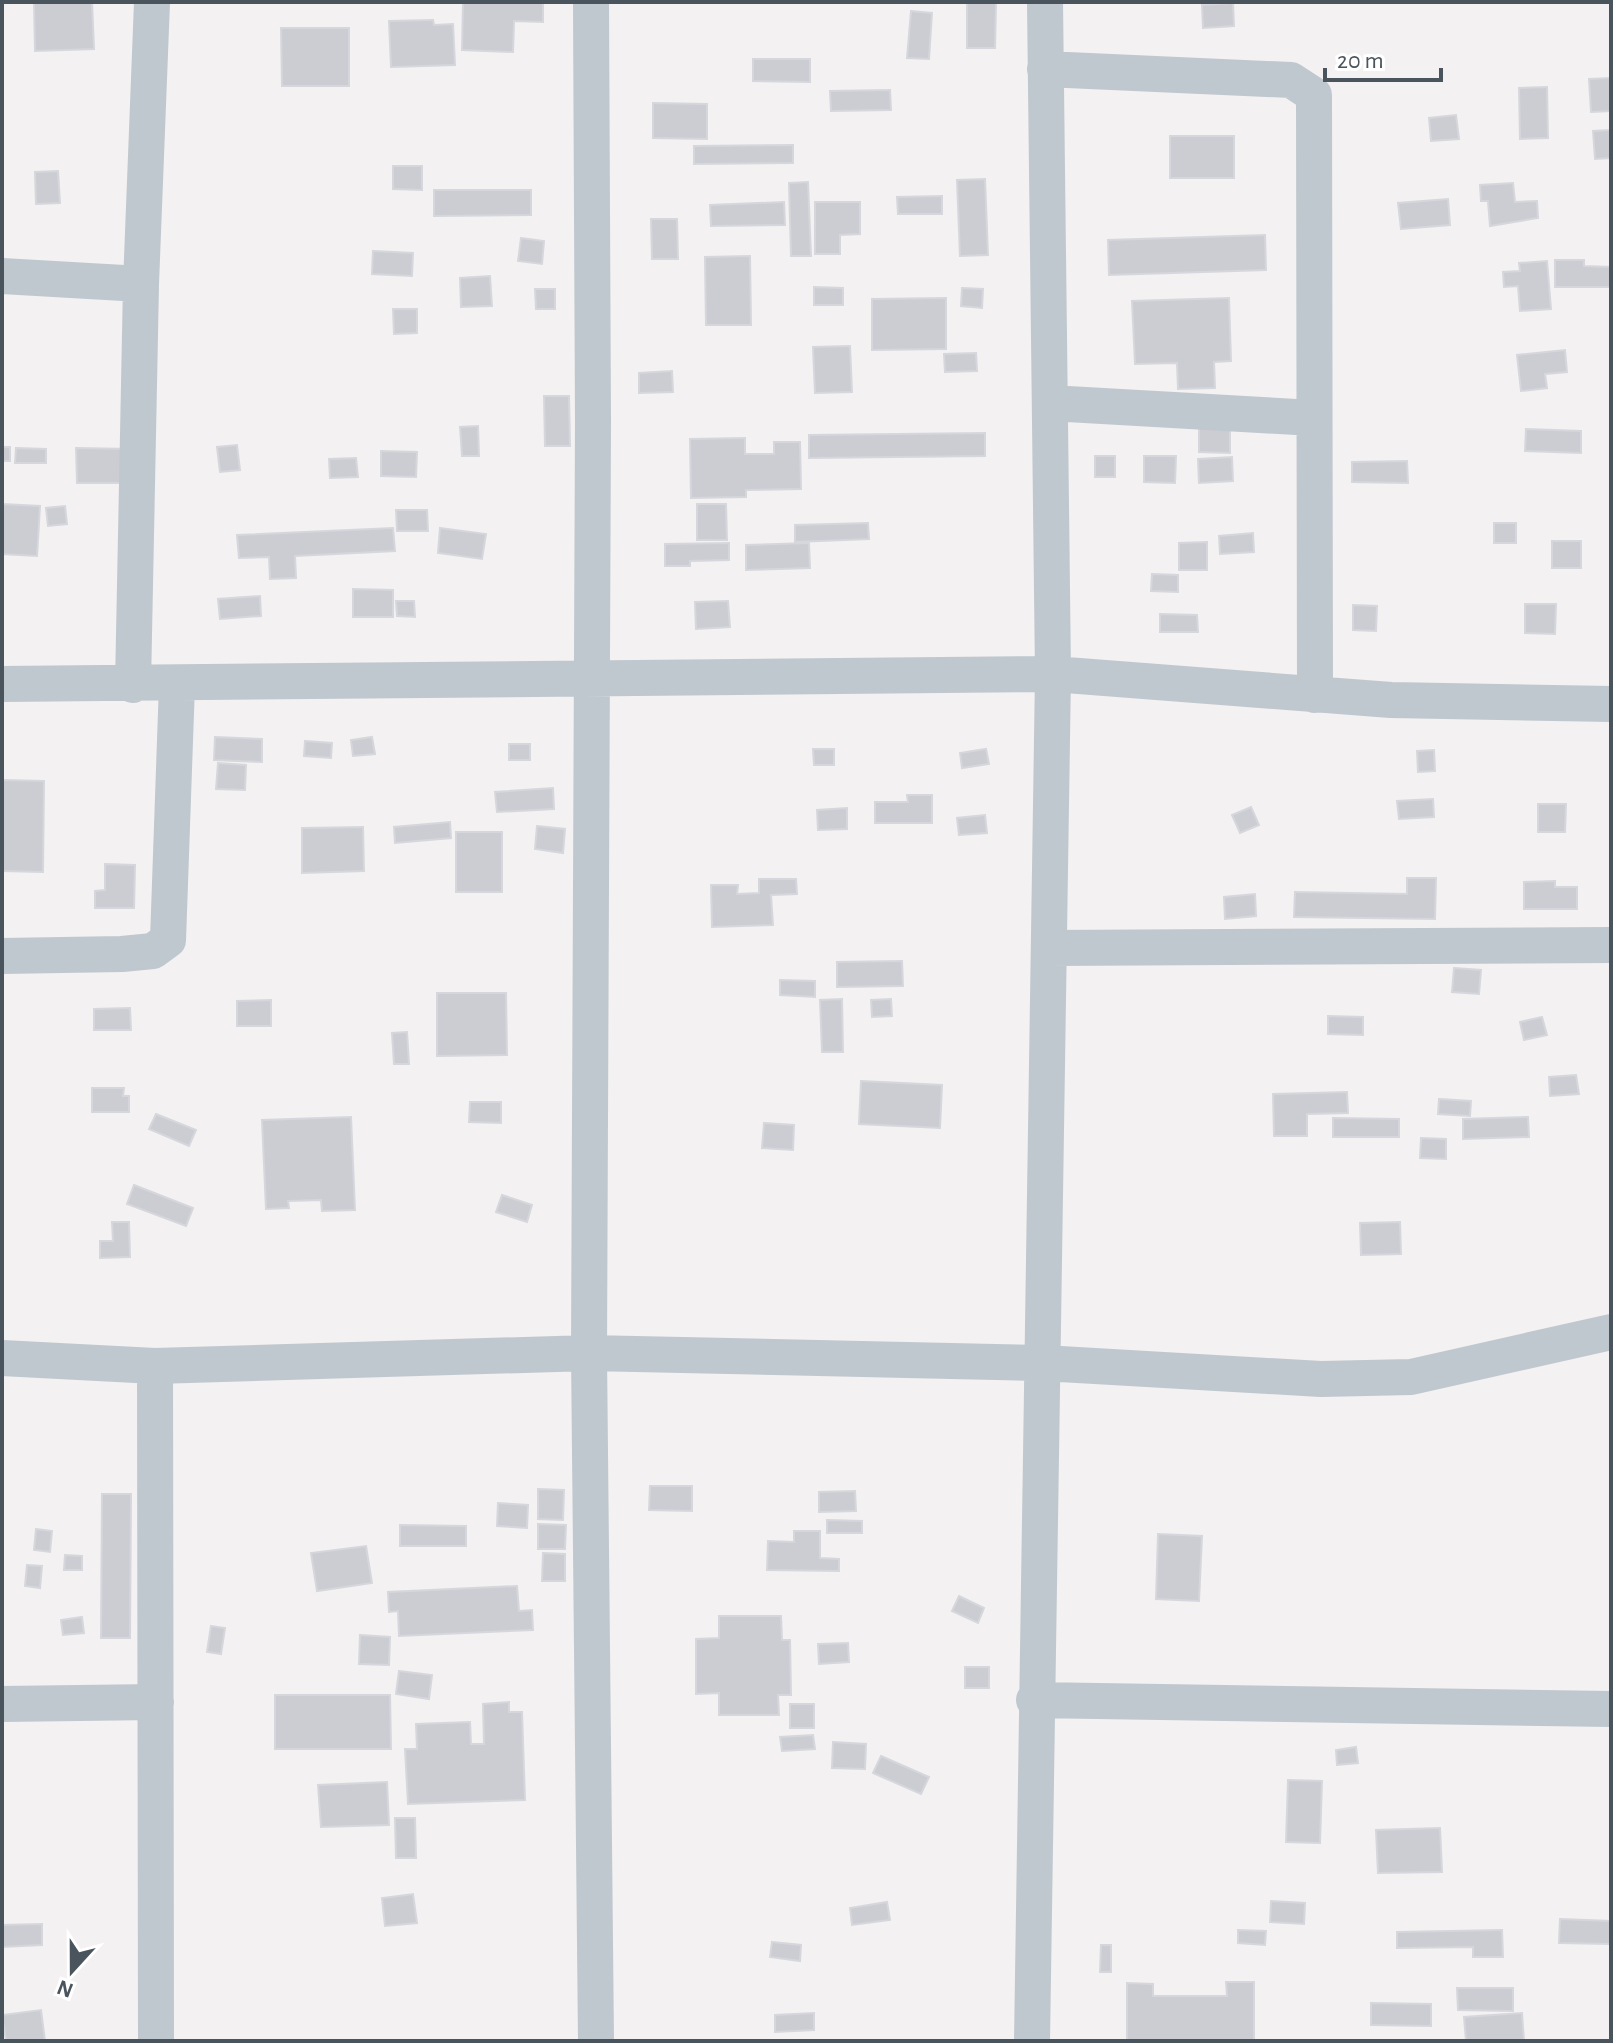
<svg xmlns="http://www.w3.org/2000/svg" width="1613" height="2043" font-family="'Alegreya Sans',sans-serif">
  <style>
    .building { fill: #cbcdd3; stroke: #d5d7dc; stroke-width: 2 }
    .lines { fill: none; stroke-linecap: round; stroke-linejoin: round }
    .minor { stroke: #bfc8ce; stroke-width: 36 }
  </style>
  <rect width="100%" height="100%" fill="#f3f1f1"/>
  <path class="building" d="M34 2H92L94 49 35 51Z
    M463 2H543V22L514 21 513 52 462 50Z
    M967 2H996L995 48H967Z
    M1233 3 1234 26 1203 28 1202 5Z
    M911 11 932 13 929 59 907 58Z
    M433 20 434 25 453 24 455 65 391 67 389 21Z
    M281 28H349V86H282Z
    M753 59H810V82L753 81Z
    M1611 78V111L1591 112 1589 79Z
    M1547 87 1548 138 1520 139 1519 88Z
    M890 90 891 110 831 111 830 91Z
    M653 103 707 104V139L653 138Z
    M1456 115 1459 139 1431 141 1429 118Z
    M1611 130V158L1595 159 1593 131Z
    M1170 136H1234V178H1170Z
    M793 145V163L694 164V146Z
    M393 166H422V190L393 189Z
    M58 171 60 203 36 204 35 172Z
    M985 179 988 255 960 256 957 180Z
    M808 182 811 256H791L789 183Z
    M1513 183 1515 202 1537 201 1538 218 1490 226 1488 201H1481L1480 185Z
    M434 190H531V215L434 216Z
    M942 196V214H898L897 197Z
    M1448 199 1450 225 1401 229 1398 203Z
    M784 202 785 225 711 226 710 205Z
    M815 202H860V234L840 235V254H815Z
    M651 219H677L678 259H652Z
    M1265 235 1266 270 1109 275 1108 240Z
    M521 238 544 241 542 264 518 261Z
    M373 251 413 253 412 276 372 274Z
    M750 256 751 325H706L705 257Z
    M1555 260H1584V266L1611 267V287H1555Z
    M1547 261 1551 309 1520 311 1518 286 1504 287 1503 272 1520 271 1519 263Z
    M490 276 492 306 461 307 460 278Z
    M814 287 843 288V305H814Z
    M962 288 983 289 982 308 961 306Z
    M535 289H555V309H536Z
    M946 298V349L872 350V299Z
    M1229 298 1231 361 1214 362 1215 388 1178 389 1177 363 1135 364 1132 301Z
    M393 309H417V333L394 334Z
    M850 346 852 392 815 393 813 347Z
    M1565 350 1567 372 1545 374 1547 388 1521 391 1517 355Z
    M976 353 977 371 945 372 944 354Z
    M672 371 673 392 639 393V373Z
    M544 396H569L570 446H545Z
    M1199 415H1230V453L1199 452Z
    M478 426 479 456H462L460 427Z
    M1526 429 1581 431V453L1525 451Z
    M985 433V456L809 458V435Z
    M745 438V454H774V442H800L801 489 746 490V497L691 498 690 439Z
    M237 445 240 470 220 472 217 447Z
    M2 447H10V461H2Z
    M16 448 46 449V463H15Z
    M76 448 130 449V483H77Z
    M381 451 417 452 416 477 381 476Z
    M1095 456H1115V477H1095Z
    M1144 456H1176L1175 483 1144 482Z
    M1232 457 1233 481 1199 483 1198 459Z
    M356 458 358 477 330 478 329 459Z
    M1407 461 1408 483 1352 482V462Z
    M2 504 40 506 37 556 2 554Z
    M697 504H726L727 540H697Z
    M65 506 67 524 48 526 46 508Z
    M396 510H427L428 531H397Z
    M868 523 869 539 795 542V525Z
    M1494 523H1516V543H1494Z
    M393 528 395 551 295 556 296 578 270 579 269 557 239 558 237 535Z
    M440 528 486 534 482 559 438 553Z
    M1253 533 1254 552 1220 554 1219 536Z
    M1552 541H1581V568H1552Z
    M1207 542V570H1179V543Z
    M729 543V560L690 561V566H665V544Z
    M809 543 810 568 746 570V545Z
    M1152 574 1178 575V592L1151 591Z
    M353 589 393 590V617H353Z
    M260 596 261 616 220 619 218 599Z
    M396 601H414L415 617 397 616Z
    M728 601 730 627 696 629 695 602Z
    M1525 604H1556L1555 634 1525 633Z
    M1353 605 1377 606 1376 631 1353 630Z
    M1160 614 1197 615 1198 632H1160Z
    M215 737 262 739V762L214 760Z
    M372 737 375 754 353 756 351 740Z
    M305 741 332 743 331 758 304 756Z
    M509 744H530V760H509Z
    M813 749H834V765H814Z
    M986 749 989 764 962 768 960 753Z
    M1434 750 1435 771 1418 772 1417 751Z
    M218 763 246 765 245 790 216 789Z
    M2 780 44 781 43 872 2 871Z
    M553 788 554 809 497 812 495 792Z
    M907 795H932V823H875V802H908Z
    M1433 799 1434 817 1399 819 1397 801Z
    M1538 804H1566L1565 832H1538Z
    M1251 807 1259 825 1240 833 1232 815Z
    M847 808V829L818 830 817 810Z
    M985 815 987 833 959 835 957 818Z
    M450 822 451 838 395 843 394 827Z
    M537 826 565 829 563 853 535 849Z
    M363 827 364 871 302 873V828Z
    M456 832H502V892H456Z
    M105 864 135 865 134 908H95V891L105 890Z
    M1407 878H1436L1435 919 1294 917 1295 892 1407 894Z
    M759 879H796L797 894 771 895 773 925 712 927 711 885H738L737 894 759 893Z
    M1555 881V887H1577V909H1524V882Z
    M1255 894 1256 916 1225 919 1224 897Z
    M902 961 903 986 837 987V962Z
    M1454 968 1481 970 1479 994 1452 992Z
    M780 980 815 981V997L780 995Z
    M437 993H506L507 1055 437 1056Z
    M842 999 843 1052H822L820 1000Z
    M891 999 892 1016 872 1017 871 1000Z
    M271 1000V1026H237V1001Z
    M130 1008 131 1030H94V1009Z
    M1328 1016 1363 1017V1035L1328 1034Z
    M1542 1017 1547 1035 1524 1040 1520 1022Z
    M407 1032 409 1064H394L392 1033Z
    M1576 1075 1579 1094 1550 1096 1549 1077Z
    M861 1081 942 1085 940 1128 859 1124Z
    M92 1088H124L123 1096H129V1112H92Z
    M1347 1092 1348 1113 1307 1114V1136H1274L1273 1094Z
    M1439 1099 1471 1101 1470 1116 1438 1114Z
    M470 1102H501V1123L469 1122Z
    M156 1114 196 1130 189 1146 149 1129Z
    M351 1117 355 1210 322 1211 321 1200 288 1201 289 1208 266 1209 262 1120Z
    M1528 1117 1529 1137 1463 1139V1119Z
    M1333 1118 1399 1119V1137H1333Z
    M764 1123 794 1125 793 1150 762 1148Z
    M1421 1138 1446 1139V1159L1420 1158Z
    M134 1185 193 1208 186 1226 127 1204Z
    M502 1195 532 1205 527 1222 496 1212Z
    M112 1222H129L130 1257 100 1258V1241H113Z
    M1400 1222 1401 1254 1361 1255 1360 1223Z
    M650 1486H692V1511L649 1510Z
    M538 1489 564 1490 563 1520 538 1519Z
    M855 1491 856 1511 819 1512V1492Z
    M102 1494H131L130 1638H101Z
    M498 1503 528 1505 527 1528 497 1526Z
    M827 1520 862 1521V1533H827Z
    M538 1524 566 1525 565 1549H538Z
    M400 1525 466 1526V1546H400Z
    M36 1529 52 1531 50 1552 34 1550Z
    M794 1531H820V1558L839 1559V1571L767 1570 768 1541 794 1542Z
    M1158 1534 1202 1536 1199 1601 1156 1599Z
    M366 1546 372 1583 317 1591 311 1553Z
    M543 1553 565 1554V1581H542Z
    M65 1555 82 1556V1570H64Z
    M27 1565 42 1566 40 1588 25 1586Z
    M517 1586 519 1611 532 1610 533 1630 399 1636 398 1611 389 1612 388 1592Z
    M959 1596 984 1608 978 1623 952 1611Z
    M719 1616H781L782 1640H790L791 1695H778L779 1715H719V1693L696 1694V1639L719 1638Z
    M82 1617 84 1633 63 1635 61 1620Z
    M211 1626 225 1628 221 1654 207 1652Z
    M360 1635 390 1637 389 1665 359 1664Z
    M848 1643 849 1662 819 1664 818 1644Z
    M965 1667H989V1688H965Z
    M399 1671 432 1675 429 1699 396 1694Z
    M275 1695H390L391 1749H275Z
    M509 1702V1712H522L525 1800 408 1804 405 1749H417L416 1724 470 1722 471 1744H484L483 1704Z
    M790 1704H814V1728H790Z
    M813 1735 815 1749 782 1751 780 1737Z
    M833 1742 866 1744 865 1769 832 1768Z
    M1356 1747 1358 1763 1337 1765 1336 1750Z
    M881 1756 929 1777 921 1794 873 1773Z
    M1288 1780 1322 1781 1320 1843 1286 1842Z
    M387 1782 389 1825 321 1827 318 1785Z
    M395 1818H415L416 1858H396Z
    M1440 1828 1442 1872 1378 1873 1376 1830Z
    M413 1894 417 1923 385 1926 382 1898Z
    M1271 1901 1305 1903 1304 1924 1270 1922Z
    M887 1902 890 1920 852 1925 850 1908Z
    M1560 1919 1611 1921V1944L1559 1943Z
    M42 1924V1945L2 1947V1925Z
    M1238 1930 1266 1931 1265 1945 1238 1943Z
    M1502 1930 1503 1957H1473V1947L1397 1948V1932Z
    M772 1942 801 1945 800 1961 770 1957Z
    M1101 1945H1111V1972H1100Z
    M1226 1982H1254V2041L1127 2040V1983L1153 1984V1996H1227Z
    M1457 1988H1513V2011L1458 2010Z
    M1371 2003 1431 2004V2026L1371 2025Z
    M41 2010 45 2041H6L2 2015Z
    M814 2013V2030L775 2032V2015Z
    M1522 2013 1524 2041H1466L1464 2017Z"/>
  <g class="lines">
    <path class="minor" d="M591 2 593 422 589 1353 596 2041
      M1045 69 1291 80 1314 95 1315 695
      M2 276 141 284
      M1050 403 1314 418
      M2 684 1053 674 1391 700 1611 704
      M133 685 141 284 152 2
      M1049 948 1611 945
      M2 956 122 954 153 951 168 940 177 684
      M2 1358 155 1366 589 1353 1043 1363 1321 1379 1411 1377 1611 1332
      M155 1366 156 2041
      M1034 1700 1611 1709
      M2 1704 156 1702
      M1032 2041 1053 674 1045 2"/>
  </g>
  <rect width="1613" height="2043" fill="none" stroke="#49545d" stroke-width="8"/>
  <g transform="translate(72 1971) rotate(201)" stroke="#ffffff" stroke-width="6" paint-order="stroke">
  <path d="M0-6L14 30L0 20L-14 30Z" fill="#49545d"/>
  <text y="-12" font-size="22" font-weight="bold" text-anchor="middle" fill="#49545d">N</text>
  </g>
  <path d="M1325 68v12h116v-12" fill="none" stroke="#49545d" stroke-width="4"/>
  <text x="1337" y="68" font-size="24" fill="#49545d" stroke="#ffffff" stroke-width="6" paint-order="stroke">20 m</text>
</svg>
